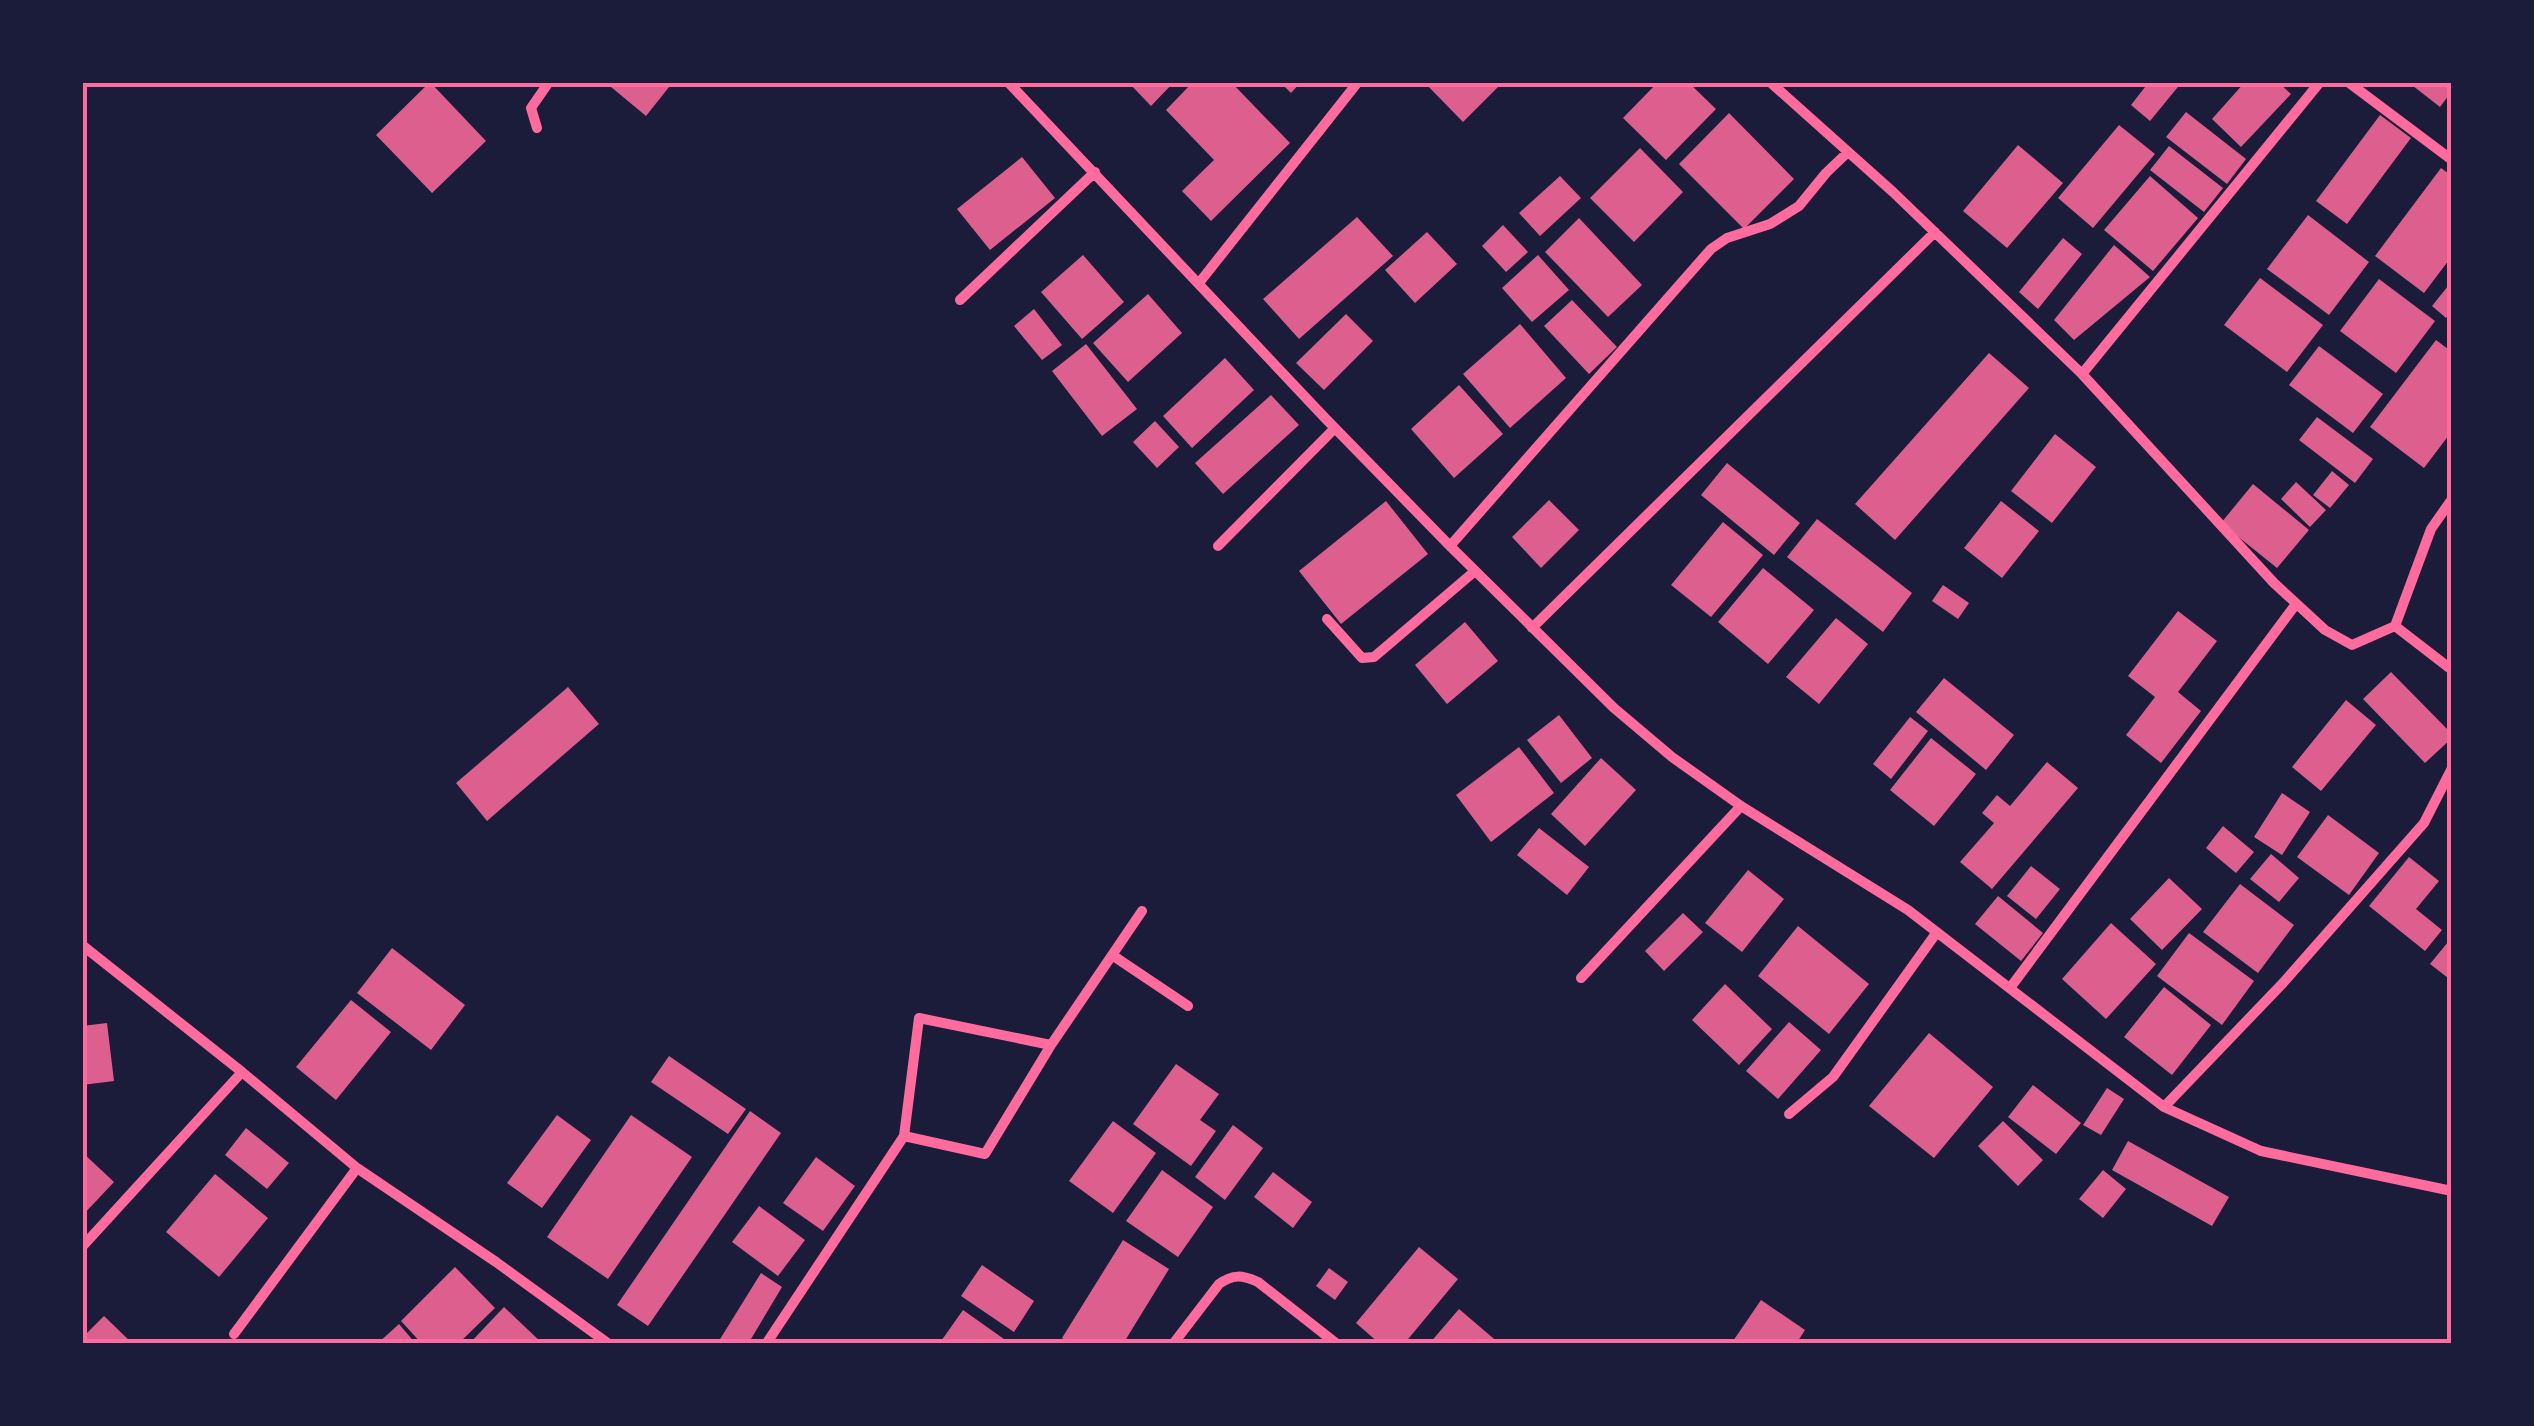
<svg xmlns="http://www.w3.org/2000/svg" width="2534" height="1426" font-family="Helvetica,sans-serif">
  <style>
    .building { fill: #dd5f8e }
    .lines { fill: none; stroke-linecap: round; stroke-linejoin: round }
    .minor { stroke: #ff6b9d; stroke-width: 10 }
    .neatline { fill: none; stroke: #ff6b9d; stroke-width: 4 }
  </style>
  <rect width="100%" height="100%" fill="#1b1b3a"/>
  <path class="building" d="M430 82 486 141 432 193 376 135Z
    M605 82H673L646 116Z
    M1128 82H1174L1151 106Z
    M1193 82H1231L1290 143 1211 221 1182 191 1214 160 1166 110Z
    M1280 82H1301L1291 93Z
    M1424 82H1503L1463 122Z
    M1658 82H1688L1716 109 1666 160 1623 118Z
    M2149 82H2182L2150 121 2131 105Z
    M2245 82H2278L2291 94 2241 147 2212 119Z
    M2408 82H2452V91L2440 107Z
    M2186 112 2246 159 2227 184 2166 137Z
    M1729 113 1794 179 1744 229 1679 164Z
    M2380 115 2411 138 2347 224 2316 201Z
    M2119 125 2155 154 2093 228 2058 198Z
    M2018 145 2063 183 2007 248 1963 211Z
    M2169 146 2223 188 2204 212 2150 170Z
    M1640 148 1683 192 1634 242 1590 198Z
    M1022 157 1055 198 990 250 957 209Z
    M2441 168 2452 176V256L2424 293 2375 256Z
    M1560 176 1581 198 1540 236 1519 213Z
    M2150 176 2198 218 2153 271 2104 230Z
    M2308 215 2369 262 2329 315 2267 269Z
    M1357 217 1393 256 1299 339 1263 299Z
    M1579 218 1642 285 1608 317 1545 252Z
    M1503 225 1528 252 1506 272 1482 246Z
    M1427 232 1457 264 1415 303 1385 270Z
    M2063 238 2082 254 2038 309 2019 292Z
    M2114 245 2150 277 2074 340 2054 320Z
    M1083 255 1124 302 1082 339 1041 292Z
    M1538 255 1569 290 1532 322 1502 288Z
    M2260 278 2323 325 2287 372 2224 325Z
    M2379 279 2435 321 2396 373 2340 331Z
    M2452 281V311L2446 318 2432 306Z
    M1148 294 1182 333 1128 382 1093 343Z
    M1572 300 1617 347 1589 374 1544 326Z
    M1034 309 1062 345 1042 360 1014 326Z
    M1346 314 1373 341 1324 390 1296 363Z
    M1520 324 1566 378 1510 428 1463 374Z
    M2436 340 2452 352V431L2424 468 2370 427Z
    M1086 344 1137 409 1102 436 1052 371Z
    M2319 346 2383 394 2353 433 2289 385Z
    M1989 353 2029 388 1895 540 1855 504Z
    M1225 358 1254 390 1192 448 1163 416Z
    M1459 385 1503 434 1454 478 1411 429Z
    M1271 395 1299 425 1223 494 1195 463Z
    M2317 417 2373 459 2355 483 2299 440Z
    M1155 421 1179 447 1157 468 1133 442Z
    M2055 434 2096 467 2052 523 2011 491Z
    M1727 463 1800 523 1774 555 1701 495Z
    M2332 471 2349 485 2330 508 2313 495Z
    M2296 482 2326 510 2310 527 2281 499Z
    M2253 484 2309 530 2277 568 2221 523Z
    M1549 500 1579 530 1541 568 1512 537Z
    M1386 501 1428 554 1341 624 1299 571Z
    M2001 501 2039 531 2002 578 1964 548Z
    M1817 519 1912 593 1883 632 1787 557Z
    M1723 522 1763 555 1711 617 1671 585Z
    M1763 568 1814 610 1768 664 1718 622Z
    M1943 585 1969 603 1958 619 1932 601Z
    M2178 611 2217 641 2178 692 2201 711 2161 763 2126 735 2155 697 2128 676Z
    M1836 618 1868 644 1819 704 1786 677Z
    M1465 622 1498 661 1447 704 1415 665Z
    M2391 672 2452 734V738L2425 763 2363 699Z
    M1944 678 2014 735 1986 770 1916 712Z
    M568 687 599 724 487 821 456 783Z
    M2346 700 2376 725 2321 791 2292 767Z
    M1559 715 1592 758 1561 783 1527 740Z
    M1910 717 1928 731 1891 779 1873 764Z
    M1931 738 1976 774 1934 826 1890 790Z
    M1519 747 1554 793 1491 842 1456 795Z
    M1601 758 1636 790 1585 846 1551 814Z
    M2047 762 2078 788 1992 889 1960 862 1994 823 1982 813 1997 795 2010 806Z
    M2282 793 2310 812 2282 855 2254 837Z
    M2328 815 2379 853 2349 895 2297 857Z
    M2223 826 2254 852 2236 873 2206 848Z
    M1539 828 1589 867 1567 895 1517 855Z
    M2271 854 2299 878 2279 902 2250 879Z
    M2409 857 2439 881 2416 909 2442 930 2425 951 2369 906Z
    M2031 866 2060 889 2036 919 2007 896Z
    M1748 870 1784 899 1742 952 1705 923Z
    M2169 878 2202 909 2162 950 2130 919Z
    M2240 884 2294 925 2258 973 2203 932Z
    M1998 896 2043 933 2021 961 1975 924Z
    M1683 913 1703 932 1664 971 1645 951Z
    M2111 923 2156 964 2106 1019 2062 979Z
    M1798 926 1869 984 1829 1034 1758 976Z
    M2189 933 2254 981 2222 1025 2157 976Z
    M2452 937V981L2430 964Z
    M392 948 465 1005 431 1050 357 993Z
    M1725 984 1772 1029 1739 1065 1692 1020Z
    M2164 987 2211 1025 2172 1075 2124 1037Z
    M351 1000 391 1032 336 1100 296 1067Z
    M1789 1022 1821 1050 1778 1099 1746 1071Z
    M107 1023 114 1081 82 1085V1026Z
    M1929 1033 1993 1087 1934 1158 1869 1106Z
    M669 1056 746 1109 728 1134 651 1082Z
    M1176 1064 1219 1094 1200 1120 1216 1131 1191 1166 1133 1124Z
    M2033 1085 2081 1123 2056 1154 2008 1117Z
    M2107 1088 2124 1099 2101 1135 2083 1125Z
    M750 1111 781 1133 648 1326 617 1305Z
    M557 1115 591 1140 542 1208 507 1183Z
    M631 1115 692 1157 608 1279 547 1237Z
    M1113 1121 1156 1153 1113 1213 1069 1181Z
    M2003 1121 2043 1160 2018 1186 1978 1146Z
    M1233 1125 1263 1148 1225 1200 1195 1177Z
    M246 1128 289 1163 267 1189 225 1155Z
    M2128 1141 2229 1197 2212 1226 2112 1170Z
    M82 1152 114 1182 82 1216Z
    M816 1157 855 1186 823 1231 783 1203Z
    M1162 1170 1213 1207 1178 1257 1126 1221Z
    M2103 1170 2126 1189 2103 1218 2079 1199Z
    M1273 1172 1312 1202 1293 1228 1254 1197Z
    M215 1174 268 1218 219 1277 166 1232Z
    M759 1206 805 1240 778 1276 732 1242Z
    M1123 1240 1169 1269 1123 1344H1071L1062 1338Z
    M1419 1247 1458 1279 1404 1344H1380L1356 1323Z
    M982 1265 1034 1301 1014 1332 961 1296Z
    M455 1267 495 1308 458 1344H422L401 1321Z
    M1329 1268 1348 1282 1335 1300 1316 1286Z
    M761 1273 782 1287 748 1344H717Z
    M1761 1300 1805 1330 1796 1344H1731Z
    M504 1307 543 1344H469Z
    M1459 1309 1500 1344H1429Z
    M963 1310 1011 1344H939Z
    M104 1316 133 1344H82V1338Z
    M399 1324 416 1344H377Z"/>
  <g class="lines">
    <path class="minor" d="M1008 82 1325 418 1450 546 1614 708 1672 757 1741 806 1908 910 2164 1107 2261 1151 2452 1191
      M1770 82 1893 192 2082 374
      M2320 82 2082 374 2274 583 2325 630 2352 645 2395 626 2431 529 2452 499
      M2348 82 2452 160
      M537 128 531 108 549 82
      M1199 283 1358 82
      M960 300 1095 172
      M1218 546 1335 428
      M1450 546 1711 249 1727 238 1770 224 1799 206 1826 173 1848 152
      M1327 619 1362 658 1374 657 1475 571
      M2395 626 2452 670
      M1532 628 1935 232
      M82 945 242 1072 357 1168 496 1262 609 1344
      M1112 955 1188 1006
      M1581 978 1741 806
      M2010 988 2296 604
      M2164 1107 2283 983 2424 823 2452 768
      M1789 1114 1833 1077 1937 932
      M904 1136 985 1154 1051 1045 1142 911
      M82 1247 242 1072
      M234 1334 357 1168
      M766 1344 904 1136 919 1018 1051 1045
      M1173 1344 1219 1284C1233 1274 1242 1275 1258 1282L1337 1344"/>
  </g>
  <rect width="2534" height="1426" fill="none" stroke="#1b1b3a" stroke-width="170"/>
  <rect x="85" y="85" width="2364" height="1256" class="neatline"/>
</svg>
